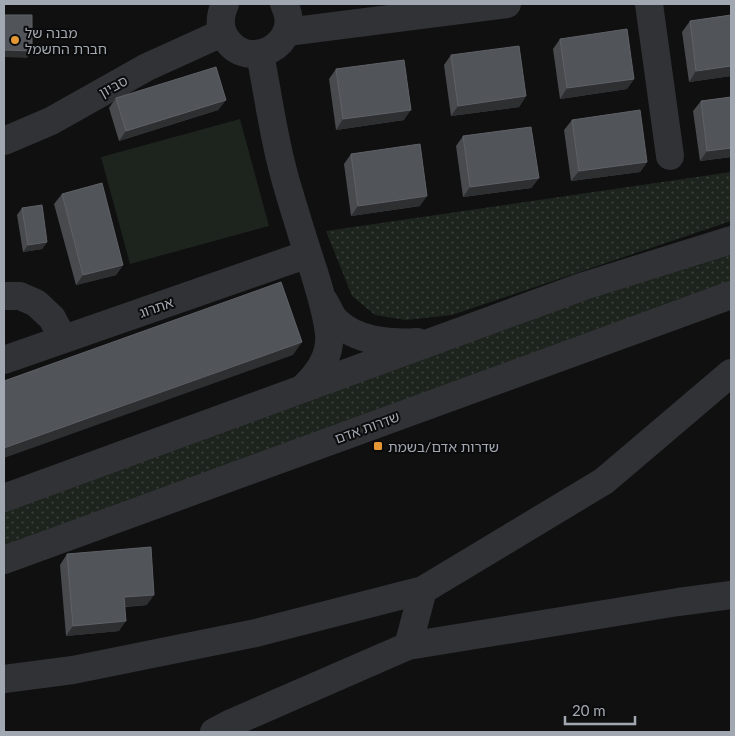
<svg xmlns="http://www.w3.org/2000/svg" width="735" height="736" font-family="Lato,'Noto Sans Hebrew',sans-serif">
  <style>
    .grass { fill: #1d231d }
    .park { fill: url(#park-dots) }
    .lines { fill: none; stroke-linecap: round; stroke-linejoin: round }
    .minor { stroke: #313236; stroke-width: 28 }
    .wall { fill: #484a4e }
    .shaded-wall { fill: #2d2f31 }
    .building { fill: #515459; stroke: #5e6167 }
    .poi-dot { fill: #e49735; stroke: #0b0b0c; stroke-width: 2 }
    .labels { text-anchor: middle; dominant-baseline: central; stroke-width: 4; stroke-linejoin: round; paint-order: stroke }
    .poi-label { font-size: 14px; fill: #a2a8b1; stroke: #0b0b0c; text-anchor: start }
    .street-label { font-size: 14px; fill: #a2a8b1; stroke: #0b0b0c }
  </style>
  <defs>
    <pattern id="park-dots" width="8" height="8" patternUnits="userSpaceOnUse" patternTransform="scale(1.25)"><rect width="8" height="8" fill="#1d231d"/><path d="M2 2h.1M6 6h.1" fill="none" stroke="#3b403b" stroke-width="1.8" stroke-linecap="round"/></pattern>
  </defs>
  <rect width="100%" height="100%" fill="#101011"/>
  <path class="grass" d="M240 119 269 226 130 264 101 157Z"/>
  <path class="park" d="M731 172V221L452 315 406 320 375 315 352 296 326 231Z
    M731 254V285L4 550V512L588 299Z"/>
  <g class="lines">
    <path class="minor" d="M225 4C220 15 219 27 225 37 247 75 305 43 284 4
      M649 4 670 156
      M287 32 507 4
      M260 54C269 100 275 147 289 192 297 219 305 245 314 272 320 292 327 313 329 334 331 356 319 373 304 387
      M4 141 51 121 147 67 222 33
      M4 296H20L36 303 52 318 63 339
      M324 301C328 307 331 316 336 321 356 341 390 344 417 342
      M4 360 308 254
      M4 498 584 286 731 240
      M4 560 731 295
      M408 646 678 602 731 595
      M4 679 73 670 256 633 423 590 604 481 731 373
      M214 732 229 724 408 646 423 590"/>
  </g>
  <path class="wall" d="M731 15V76L689 82 682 32 690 21Z
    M560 39 634 79 627 89 560 99 553 49Z
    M451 55 526 96 519 107 451 116 444 65Z
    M336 69 404 120 336 130 329 79Z
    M731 97V157L700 161 693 111 701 101Z
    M116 98 226 100 218 110 119 141 109 108Z
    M572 120 647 162 640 172 571 181 564 130Z
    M463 136 539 178 531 188 463 197 456 146Z
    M351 154 420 206 351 216 344 164Z
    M62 194 123 265 116 275 76 285 54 204Z
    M22 208 47 242 42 249 23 252 17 215Z
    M67 554 147 605 125 607 119 631 66 636 60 565Z"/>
  <path class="shaded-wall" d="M4 50 32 51 27 58 4 57Z
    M731 66V76L689 82 696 71Z
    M634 79 627 89 560 99 567 88Z
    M526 96 519 107 451 116 458 106Z
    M226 100 218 110 119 141 126 131Z
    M411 110 404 120 336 130 343 119Z
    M731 148V157L700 161 707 151Z
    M647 162 640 172 571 181 579 171Z
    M539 178 531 188 463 197 470 187Z
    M427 196 420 206 351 216 358 206Z
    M47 242 42 249 23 252 28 245Z
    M123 265 116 275 76 285 83 275Z
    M302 342 293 355 4 458V448Z
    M154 595 147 605 117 607 124 597Z
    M126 621 119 631 66 636 73 626Z"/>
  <path class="building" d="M4 15H32V51L4 50Z
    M731 15V66L696 71 690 21Z
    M627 29 634 79 567 88 560 39Z
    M519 46 526 96 458 106 451 55Z
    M404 60 411 110 343 119 336 69Z
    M216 67 226 100 126 131 116 98Z
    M731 97V148L707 151 701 101Z
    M640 110 647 162 579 171 572 120Z
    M531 127 539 178 470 187 463 136Z
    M420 144 427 196 358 206 351 154Z
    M102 183 123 265 83 275 62 194Z
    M42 205 47 242 28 245 22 208Z
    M281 282 302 342 4 448V381Z
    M151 547 154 595 124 597 126 621 73 626 67 554Z"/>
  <g class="poi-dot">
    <circle cx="15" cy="40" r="5"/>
    <rect x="373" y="441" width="10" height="10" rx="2.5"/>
  </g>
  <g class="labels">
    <g class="poi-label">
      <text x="25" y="32">מבנה של<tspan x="25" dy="16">חברת החשמל</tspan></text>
      <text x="388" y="446">שדרות אדם/בשמת</text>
    </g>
    <g class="street-label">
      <text transform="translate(113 86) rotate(-29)">סביון</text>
      <text transform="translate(156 307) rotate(-19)">אתרוג</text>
      <text transform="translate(367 427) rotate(-20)">שדרות אדם</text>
    </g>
  </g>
  <rect width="735" height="736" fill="none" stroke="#a2a8b1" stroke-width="10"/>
  <path d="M565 716v8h70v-8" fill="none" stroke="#a2a8b1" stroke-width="2.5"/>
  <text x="572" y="716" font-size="15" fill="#a2a8b1" stroke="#0b0b0c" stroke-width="4" paint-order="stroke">20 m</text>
</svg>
